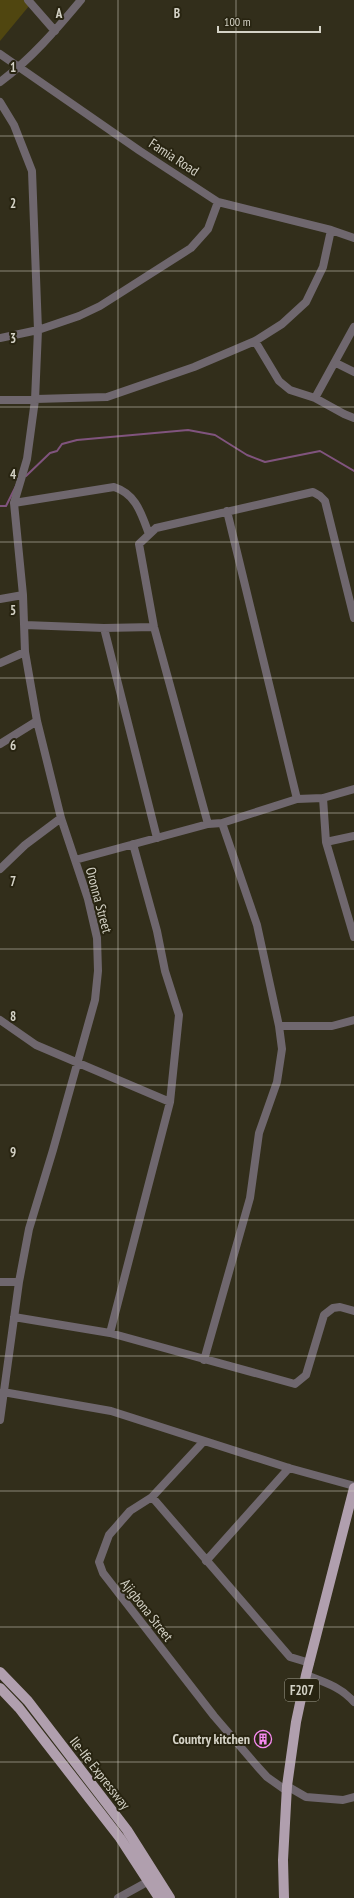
<svg xmlns="http://www.w3.org/2000/svg" width="354" height="1898" font-family="'PT Sans Narrow',sans-serif">
  <style>
    .green { fill: #504610 }
    .lines { fill: none; stroke-linecap: round; stroke-linejoin: round }
    .stream { stroke: #80547e; stroke-width: 2 }
    .minor { stroke: #6f676e; stroke-width: 8 }
    .primary { stroke: #b09fae; stroke-width: 10 }
    .grid { fill: none; stroke: #d4d2c6; stroke-width: 1; stroke-opacity: 0.55 }
    .labels { text-anchor: middle; dominant-baseline: central; stroke-width: 4; stroke-linejoin: round; paint-order: stroke }
    .shield { fill: #282411; stroke: #a09e90; stroke-width: 1 }
    .shield-label { font-size: 13px; font-weight: bold; fill: #d4d2c6 }
    .street-label { font-size: 14px; fill: #d4d2c6; stroke: #282411 }
    .poi-label { font-size: 14px; font-weight: bold; fill: #d4d2c6; stroke: #282411; text-anchor: end }
    .grid-label { font-size: 13px; text-anchor: middle; font-weight: bold; fill: #d4d2c6; stroke: #282411; stroke-width: 4; stroke-linejoin: round; paint-order: stroke }
  </style>
  <rect width="100%" height="100%" fill="#322e1b"/>
  <path class="green" d="M0 0H25L29 6 0 41Z"/>
  <g class="lines">
    <path class="stream" d="M26 476 50 453 57 451 62 444 77 440 188 430 215 435 247 455 265 462 320 451 354 471
      M0 506H6L17 484"/>
    <path class="minor" d="M28 0 55 31
      M0 54 140 151 218 202 331 230 354 238
      M0 82C31 59 56 30 81 0
      M0 102 14 125 32 171 38 330 35 400 27 459 14 503 23 595 25 652 37 721 61 818 88 899 97 938 98 971 95 1000 53 1150 29 1229 19 1282 0 1420
      M0 338 38 330 79 316 100 306 191 248 208 229 218 202
      M255 341 279 381 290 390 315 398 344 414 354 418
      M336 363 354 372
      M315 398 354 327
      M0 400 107 397 194 367 255 341 282 324 306 302 323 267 331 230
      M14 503 114 487C136 494 141 513 149 534
      M227 511 297 799
      M0 599 23 595
      M25 625 104 628 154 627
      M104 628 157 838
      M0 663 25 652
      M0 744 37 721
      M323 798 326 842 354 937
      M208 824 154 627 139 544 156 528 313 492 320 496 325 501 354 618
      M326 842 354 836
      M75 860 208 824 222 823 297 799 323 798 354 789
      M0 869 25 845 61 818
      M0 1020 36 1045 170 1102
      M279 1026H332L354 1020
      M0 1282H19
      M14 1317 110 1333 295 1384 306 1375 324 1315 333 1308 340 1307 354 1311
      M110 1333 170 1102 179 1015 165 971 157 931 133 844
      M204 1360 250 1198 259 1133 277 1082 282 1049 279 1026 257 925 222 823
      M3 1392 111 1411 289 1468 354 1486
      M204 1441 152 1497 130 1511 109 1535 99 1562 103 1573 214 1716 257 1766 267 1777 284 1789 287 1786 306 1797 343 1800 354 1797
      M152 1497 290 1657 310 1663
      M206 1561 289 1468
      M306 1675C324 1682 341 1687 354 1702
      M118 1898 149 1881"/>
    <path class="primary" d="M0 1672 28 1701 127 1830 170 1898
      M0 1688 19 1708 120 1838 159 1898
      M284 1898 283 1860 287 1786 296 1722 306 1675 354 1488"/>
  </g>
  <path class="grid" d="M118 0V1898M236 0V1898M0 136H354M0 271H354M0 407H354M0 542H354M0 678H354M0 813H354M0 949H354M0 1085H354M0 1220H354M0 1356H354M0 1491H354M0 1627H354M0 1762H354"/>
  <defs>
    <g id="building-ring" transform="scale(0.9)"><circle r="9.5" fill="#282411" stroke="#f589ef" stroke-width="1.5"/><path d="M-4-6H4V6H1V3H-1V6H-4ZM-2.5-4.3h1.7v1.8h-1.7ZM.8-4.3h1.7v1.8H.8ZM-2.5-1h1.7V.8h-1.7ZM.8-1h1.7V.8H.8Z" fill="#f589ef"/></g>
  </defs>
  <g fill-rule="evenodd">
    <use href="#building-ring" x="263" y="1739"/>
  </g>
  <g class="labels">
    <rect class="shield" x="285" y="1679" width="34" height="22" rx="3"/>
    <g class="shield-label">
      <text x="302" y="1690">F207</text>
    </g>
    <g class="street-label">
      <text transform="translate(174 157) rotate(33)">Famia Road</text>
      <text transform="translate(99 900) rotate(75)">Oronna Street</text>
      <text transform="translate(147 1610) rotate(52)">Ajigbona Street</text>
      <text transform="translate(100 1773) rotate(52)">Ile-Ife Expressway</text>
    </g>
    <g class="poi-label">
      <text x="250" y="1739">Country kitchen</text>
    </g>
  </g>
  <g class="grid-label">
    <text x="59" y="18">A</text>
    <text x="177" y="18">B</text>
    <text x="13" y="72">1</text>
    <text x="13" y="208">2</text>
    <text x="13" y="343">3</text>
    <text x="13" y="479">4</text>
    <text x="13" y="615">5</text>
    <text x="13" y="750">6</text>
    <text x="13" y="886">7</text>
    <text x="13" y="1021">8</text>
    <text x="13" y="1157">9</text>
  </g>
  <path d="M218 26v6h102v-6" fill="none" stroke="#d4d2c6" stroke-width="2"/>
  <text x="224" y="26" font-size="12" fill="#d4d2c6" stroke="#282411" stroke-width="3" paint-order="stroke">100 m</text>
</svg>
